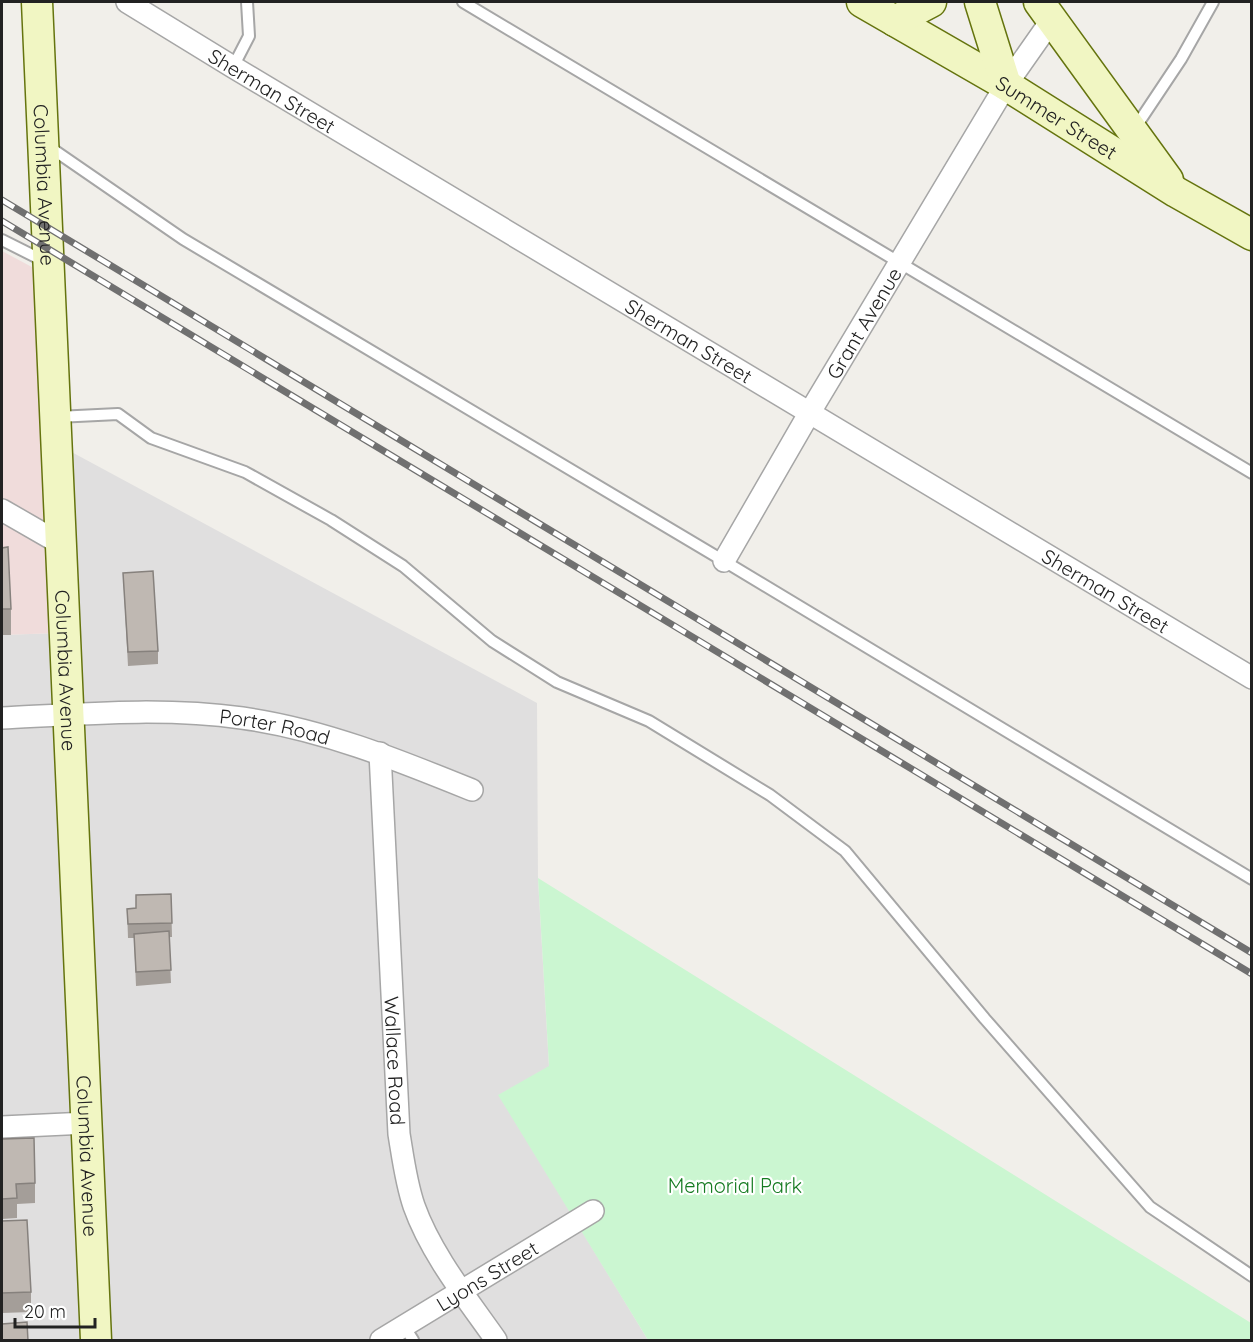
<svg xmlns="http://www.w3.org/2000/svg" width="1253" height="1342" font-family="Quicksand,sans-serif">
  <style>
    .residential { fill: #e0dfdf }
    .commercial { fill: #f0dcdb }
    .park { fill: #cbf6d1 }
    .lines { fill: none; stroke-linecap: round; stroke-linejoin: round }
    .lane-casing { stroke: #a6a6a6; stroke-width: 14 }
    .street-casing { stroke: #a6a6a6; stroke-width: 24 }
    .secondary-casing { stroke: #65740e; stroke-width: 33 }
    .lane { stroke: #fff; stroke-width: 10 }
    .street { stroke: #fff; stroke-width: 21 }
    .secondary { stroke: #f1f6c3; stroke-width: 30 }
    .rail-casing { stroke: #707070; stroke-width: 7 }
    .rail { stroke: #fff; stroke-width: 4.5; stroke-dasharray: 14; stroke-linecap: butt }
    .wall { fill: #a49e99 }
    .building { fill: #bfb8b2; stroke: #86817d; stroke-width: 1.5 }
    .labels { text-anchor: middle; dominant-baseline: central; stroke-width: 4.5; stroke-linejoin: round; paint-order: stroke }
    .street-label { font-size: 20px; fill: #222; stroke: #fff }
    .park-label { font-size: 20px; fill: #157b21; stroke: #fff }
  </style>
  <rect width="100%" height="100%" fill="#f1efea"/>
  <path class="residential" d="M66 449 537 703 538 879 549 1067 499 1095 648 1340H104Z
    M57 633 87 1340H2V635Z"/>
  <path class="commercial" d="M2 251 43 273 57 633 2 635Z"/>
  <path class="park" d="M538 878 1251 1323V1340H648L498 1095 549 1066Z"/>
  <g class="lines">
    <g class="lane-casing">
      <path id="lane" d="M463 2 1252 473
        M233 67 249 36 247 2
        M1135 128 1181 59 1213 2
        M48 146 183 239 724 561 1252 879
        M2 240 46 262
        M57 417 118 414 151 438 245 472 331 520 403 566 492 641 557 682 649 721 770 795 845 851 985 1019 1150 1207 1252 1276
        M404 1326 413 1340"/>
    </g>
    <g class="street-casing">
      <g id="street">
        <path id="s1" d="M127 2 233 67 1252 678"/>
        <path d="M2 510 61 544"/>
        <path id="s2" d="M724 561 810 412 1006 85 1053 18"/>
        <path id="s3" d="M2 718C81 714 163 707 242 718 322 729 398 760 472 790"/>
        <path id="s4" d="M380 753 399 1134C403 1158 406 1183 414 1206 431 1254 468 1300 496 1340"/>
        <path d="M2 1127 87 1123"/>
        <path id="s5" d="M381 1340 593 1211"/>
      </g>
    </g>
    <g class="secondary-casing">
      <g id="secondary">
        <path id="s6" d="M37 2 96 1340"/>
        <path id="s7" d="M862 2 1006 85 1176 192 1252 235"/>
        <path d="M980 2 1006 85"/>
        <path d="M1039 2 1168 180"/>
        <path d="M895 21 931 2"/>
      </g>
    </g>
    <use href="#lane" class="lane"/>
    <use href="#street" class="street"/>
    <use href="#secondary" class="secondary"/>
    <g class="rail-casing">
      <path id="rail" d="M2 200 1252 953
        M2 221 1252 974"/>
    </g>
    <use href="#rail" class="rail"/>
  </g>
  <path class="wall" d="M2 548 11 609V635H2Z
    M123 573 158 651V664L128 666Z
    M171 894 172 937H169L171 983 136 986 134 938H128L127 909 136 908Z
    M2 1139 35 1183V1203L17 1204V1218L2 1219Z
    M2 1221 31 1292V1312L2 1313Z"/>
  <path class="building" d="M8 547 11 609H2V548Z
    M153 571 158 651 128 652 123 573Z
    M171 894 172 923 128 924 127 909 136 908V895Z
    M169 931 171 970 136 972 134 934Z
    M34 1138 35 1183 16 1184 17 1198 2 1199V1139Z
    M27 1220 31 1292 2 1293V1221Z
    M27 1322 28 1341H2V1324Z"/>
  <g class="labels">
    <g class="street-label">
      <text stroke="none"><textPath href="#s1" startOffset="170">Sherman Street</textPath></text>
      <text stroke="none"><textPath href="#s7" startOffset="226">Summer Street</textPath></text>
      <text stroke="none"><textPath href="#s6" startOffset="183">Columbia Avenue</textPath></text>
      <text stroke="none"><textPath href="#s2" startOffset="276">Grant Avenue</textPath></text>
      <text stroke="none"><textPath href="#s1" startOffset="656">Sherman Street</textPath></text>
      <text stroke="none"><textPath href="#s1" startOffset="1142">Sherman Street</textPath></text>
      <text stroke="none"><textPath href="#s6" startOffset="669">Columbia Avenue</textPath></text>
      <text stroke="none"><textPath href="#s3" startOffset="274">Porter Road</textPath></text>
      <text stroke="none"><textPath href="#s4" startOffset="308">Wallace Road</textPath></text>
      <text stroke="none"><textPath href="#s6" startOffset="1155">Columbia Avenue</textPath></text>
      <text stroke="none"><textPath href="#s5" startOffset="124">Lyons Street</textPath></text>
    </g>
    <g class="park-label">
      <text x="735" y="1185">Memorial Park</text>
    </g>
  </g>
  <rect width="1253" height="1342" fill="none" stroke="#222222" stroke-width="6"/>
  <path d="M15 1318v9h80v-9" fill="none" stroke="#222222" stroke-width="3"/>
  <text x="24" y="1318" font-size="18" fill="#222222" stroke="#ffffff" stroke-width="4.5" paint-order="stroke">20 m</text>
</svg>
